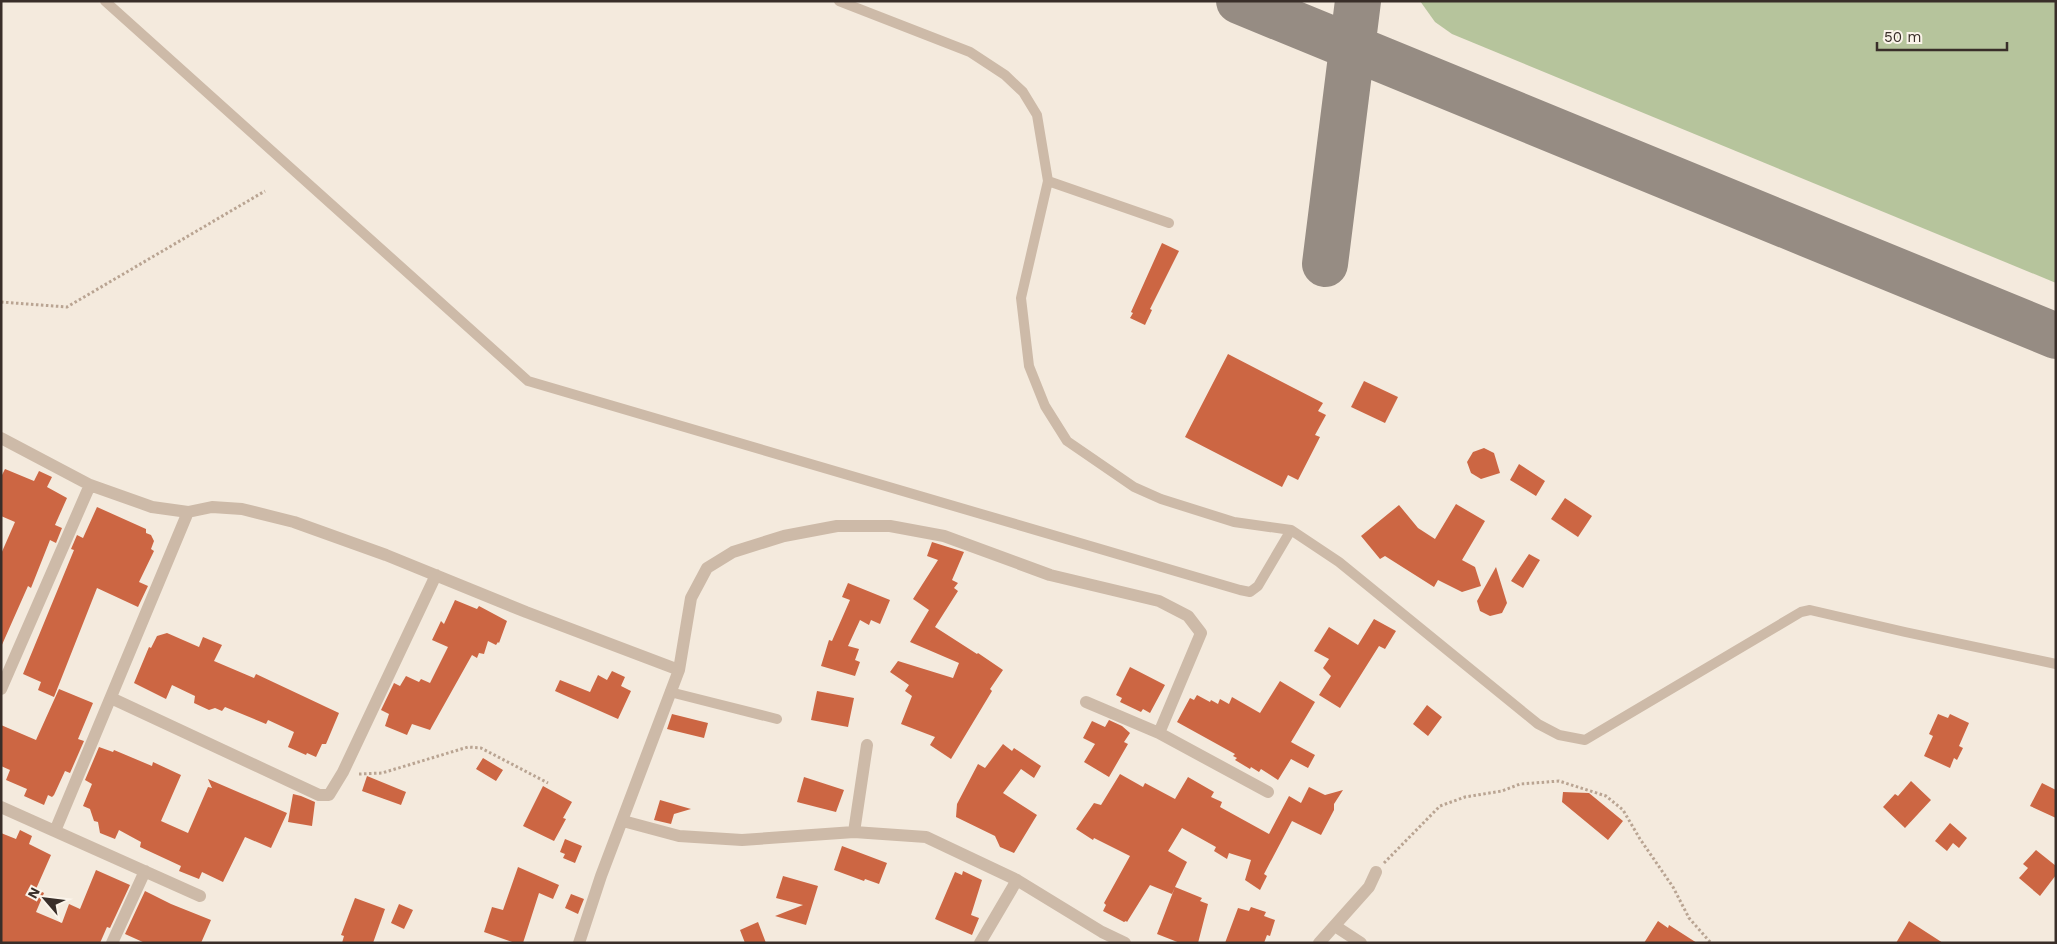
<svg xmlns="http://www.w3.org/2000/svg" width="2057" height="944" font-family="'Work Sans',sans-serif">
  <style>
    .green { fill: #b6c49c }
    .lines { fill: none; stroke-linecap: round; stroke-linejoin: round }
    .taxiway { stroke: #968c83; stroke-width: 46 }
    .building { fill: #cc6643 }
    .path { stroke: #b9a492; stroke-width: 3; stroke-dasharray: 2.5 2.5; stroke-linecap: butt }
    .lane { stroke: #cdbaa8; stroke-width: 10 }
    .street { stroke: #cdbaa8; stroke-width: 12 }
  </style>
  <rect width="100%" height="100%" fill="#f4eadd"/>
  <path class="green" d="M1420 1H2056V283L1452 34 1435 22Z"/>
  <g class="lines">
    <path class="taxiway" d="M1239 1 2056 336
      M1325 264 1358 1"/>
  </g>
  <path class="building" d="M1162 243 1179 251 1150 309 1152 310 1145 325 1130 318 1133 313 1131 312Z
    M1228 354 1323 403 1318 411 1326 415 1315 435 1320 437 1298 480 1288 475 1282 487 1185 437Z
    M1364 381 1398 397 1385 423 1351 407Z
    M1484 448 1494 453 1500 473 1481 479 1471 473 1467 462 1473 452Z
    M1519 464 1545 481 1536 496 1510 480Z
    M5 469 34 481 39 471 52 477 47 487 67 498 55 525 62 528 56 543 50 540 31 588 28 586 1 647V554L15 522 1 516V477Z
    M1565 498 1592 516 1578 537 1551 519Z
    M1456 504 1485 521 1462 560 1475 567 1481 586 1462 592 1438 580 1434 587 1385 556 1380 559 1361 536 1399 505 1418 528 1435 539Z
    M97 507 146 529V533L151 535 154 541 151 549 154 551 139 582 148 586 138 607 97 588 54 697 38 690 41 682 23 674 74 550 71 549 77 535 83 538Z
    M932 542 964 552 952 580 958 583 954 588 958 591 935 627 977 654 978 653 1003 670 990 689 992 691 951 759 930 745 935 737 901 724 912 696 905 691 909 685 890 672 898 661 953 678 959 663 910 642 929 610 913 599 938 560 927 556Z
    M1529 554 1540 560 1523 588 1511 581Z
    M1496 567 1507 603 1502 613 1490 616 1480 611 1477 601Z
    M848 583 890 600 880 624 871 620 869 625 860 620 848 646 859 649 855 660 860 662 855 676 821 666 829 640 832 641 850 600 842 597Z
    M455 600 477 609 479 606 507 621 499 643 498 642 496 645 488 641 484 654 479 653 477 658 472 655 430 730 412 724 407 735 385 726 389 714 381 710 394 683 400 686 406 676 419 682 421 679 430 683 448 647 432 640 441 621 444 624Z
    M1374 619 1396 631 1385 649 1379 646 1340 708 1319 695 1331 676 1323 668 1329 659 1314 651 1329 627 1358 645Z
    M167 633 199 647 203 637 222 645 214 661 254 678 256 674 339 713 326 744H322L316 757 307 753 306 755 288 747 294 732 268 720 266 724 225 707 222 711 215 708 209 710 194 703 195 696 172 685 166 699 134 683 149 647 151 648 157 636Z
    M1130 667 1165 685 1150 713 1143 709 1141 712 1120 702 1122 698 1116 695Z
    M612 671 625 677 621 686 631 691 618 719 555 691 560 680 590 692 598 675 607 680Z
    M1280 681 1315 702 1291 742 1315 755 1308 768 1291 759 1278 780 1261 769 1259 772 1251 767 1250 769 1235 760 1237 758 1233 756 1235 754 1177 722 1190 698 1194 700 1197 695 1210 702 1211 700 1218 704 1220 699 1229 704 1232 697 1260 713Z
    M59 689 93 703 78 739 84 741 70 773 65 771 54 795 52 797 48 795 44 805 24 796 27 789 6 780 10 770 1 766V725L36 740Z
    M817 691 854 698 848 727 811 720Z
    M1427 705 1442 717 1428 736 1413 724Z
    M672 714 708 723 704 738 667 729Z
    M1938 714 1948 718 1950 714 1969 723 1959 746 1963 748 1957 760 1954 758 1950 768 1924 756 1933 736 1929 734Z
    M1109 720 1122 726 1130 733 1124 742 1128 744 1109 777 1084 762 1095 744 1083 738 1092 721 1105 727Z
    M1003 744 1012 751 1014 748 1041 766 1034 778 1021 769 1003 793 1037 815 1014 853 1000 847 995 836 956 817 957 804 978 764 985 768Z
    M99 747 113 752 114 750 152 766 153 762 181 775 161 821 188 833 208 787 212 788 208 779 287 813 271 848 245 837 223 882 202 872 199 879 179 871 181 866 140 847 141 842 119 830 115 839 100 833 98 822 94 821 90 809 83 806 92 784 85 780Z
    M483 758 503 770 496 781 476 769Z
    M1120 774 1143 787 1145 783 1175 799 1188 777 1214 792 1211 797 1222 802 1220 807 1269 834 1289 796 1301 803 1309 787 1325 795 1343 790 1334 804V810L1321 835 1292 821 1264 874 1267 876 1260 890 1245 880 1251 860 1229 853 1227 859 1214 851 1216 847 1182 828 1168 851 1187 862 1175 887 1202 898 1200 901 1208 904 1198 943H1180L1157 934 1175 887 1172 894 1150 885 1127 922 1126 921 1124 922 1103 911 1106 905 1104 903 1130 856 1094 838 1093 840 1076 829 1094 803 1101 805Z
    M367 776 406 792 401 805 362 791Z
    M804 777 844 790 836 812 797 802Z
    M1911 781 1931 800 1905 828 1883 807 1895 794 1898 796Z
    M2042 783 2056 790V818L2030 806Z
    M543 786 572 802 563 818 566 819 554 841 523 826Z
    M1563 792 1589 793 1623 821 1608 840 1562 802Z
    M293 794 301 796 315 802 312 826 288 822Z
    M660 800 691 809 674 814 671 824 654 820Z
    M1950 823 1967 838 1959 848 1953 843 1947 851 1935 841Z
    M20 830 32 836 29 844 51 855 36 889 44 893 36 912 62 923 69 904 80 909 96 870 130 885 110 928 107 927 100 943H1V833L16 839Z
    M565 839 582 846 575 863 563 858 565 854 560 852Z
    M842 846 887 863 879 884 865 879 864 881 834 870Z
    M2036 850 2056 866V875L2040 896 2019 878 2028 868 2023 864Z
    M518 867 559 885 553 899 539 893 523 943H515L484 932 492 907 503 910Z
    M963 871 982 880 971 915 979 918 972 935 935 919 955 872 962 875Z
    M783 876 818 886 806 925 775 916 803 905 776 898Z
    M145 891 171 904 211 920 201 943H145L125 934Z
    M571 894 584 899 578 914 565 908Z
    M355 898 385 909 373 943H342L344 936 341 935Z
    M399 904 413 910 404 929 391 923Z
    M1251 907 1266 912 1264 916 1275 920 1270 936 1267 935 1264 943H1225L1238 908 1249 911Z
    M1658 921 1668 928 1669 925 1697 943H1644Z
    M1909 921 1943 943H1896Z
    M758 922 766 943H745L740 930Z"/>
  <g class="lines">
    <path class="path" d="M1 302 67 307 265 191
      M359 774 382 773 468 747 481 748 548 783
      M1384 863 1440 806 1465 797 1502 791 1520 784 1547 782 1559 781 1606 796 1623 810 1640 839 1673 887 1689 918 1711 943"/>
    <path class="lane" d="M105 1 528 381 1240 590 1250 592 1258 586 1291 530
      M839 1 970 52 1005 75 1023 92 1037 115 1048 181 1021 298 1029 366 1045 406 1067 441 1134 487 1161 499 1234 522 1291 530 1339 562 1538 724 1559 735 1585 740 1801 612 1810 610 1905 632 2056 664
      M1048 181 1169 223
      M670 692 777 719"/>
    <path class="street" d="M1 438 90 485 152 507 188 512 212 507 242 509 294 522 386 555 526 612 679 670
      M1 689 90 485
      M111 698 319 795H329L343 772 436 575
      M1086 702 1159 733 1268 792
      M1 807 200 896
      M623 821 679 836 742 840 854 832 926 837 1017 880 1102 932 1125 943
      M55 831 188 512
      M854 832 867 745
      M1335 926 1361 943
      M112 943 145 871
      M579 943 601 876 679 670 691 598 707 568 733 552 784 536 837 526H890L944 536 1050 575 1159 601 1188 616 1201 633 1159 733
      M980 943 1017 880
      M1319 943 1369 887 1376 872"/>
  </g>
  <rect width="2057" height="944" fill="none" stroke="#392e29" stroke-width="5"/>
  <g transform="translate(45 899) rotate(298)" stroke="#fbf4ea" stroke-width="4" paint-order="stroke">
  <path d="M0-4L9 19L0 12L-9 19Z" fill="#392e29"/>
  <text y="-8" font-size="14" font-weight="bold" text-anchor="middle" fill="#392e29">N</text>
  </g>
  <path d="M1877 42v8h130v-8" fill="none" stroke="#392e29" stroke-width="2.5"/>
  <text x="1884" y="42" font-size="15" fill="#392e29" stroke="#fbf4ea" stroke-width="4" paint-order="stroke">50 m</text>
</svg>
